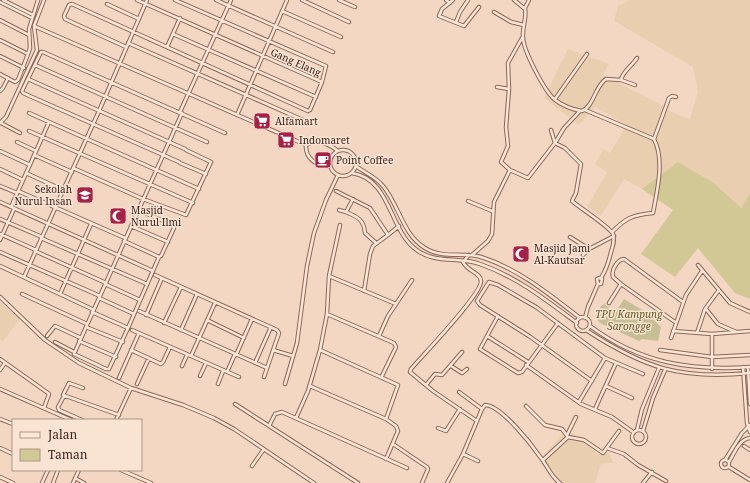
<svg xmlns="http://www.w3.org/2000/svg" width="750" height="483" font-family="'Noto Serif',serif">
  <style>
    .farmland { fill: #e9cfaf }
    .green { fill: #d2c895 }
    .cemetery { fill: #c6be95 }
    .lines { fill: none; stroke-linecap: round; stroke-linejoin: round }
    .street-casing { stroke: #8f6557; stroke-width: 4.5 }
    .street { stroke: #fce7d7; stroke-width: 2.5 }
    .labels { text-anchor: middle; dominant-baseline: central; stroke-width: 3; stroke-linejoin: round; paint-order: stroke }
    .street-label { font-size: 10px; fill: #3d231d; stroke: #f9e3d3 }
    .poi-label { font-size: 10px; fill: #3d231d; stroke: #f9e3d3; text-anchor: start }
    .park-label { font-size: 10px; font-style: italic; fill: #5c5a21; stroke: #f9e3d3 }
  </style>
  <rect width="100%" height="100%" fill="#f3d7c3"/>
  <path class="farmland" d="M630 0H750V194L741 208 714 183 678 162 642 189 624 179 601 216 587 207 607 172 595 164 603 149 610 153 627 125 595 107 579 125 544 98 568 49 609 64 603 75 658 103 669 111 690 119 698 92 693 67 614 21 618 6Z
    M0 302 20 319 3 341 0 339Z
    M565 431 574 434 598 454 609 452 613 463 601 464 595 483H558L554 480 547 469 543 459 549 449Z"/>
  <path class="green" d="M678 162 714 183 741 208 750 194V299L735 293 698 248 675 277 641 254 673 210 642 189Z"/>
  <path class="cemetery" d="M624 299 647 313 661 327 658 341 642 339 639 341 600 323 595 317 601 306 604 304 615 313Z"/>
  <g class="lines">
    <g class="street-casing">
      <path id="street" d="M3 0 33 15
        M137 0 322 82
        M216 0 333 52
        M302 0 349 22
        M339 0 355 7
        M446 0 450 3
        M453 0 442 9 439 16 464 26 479 7
        M514 0 525 9C527 18 522 27 523 37 523 50 544 90 554 99 561 105 573 110 582 111 594 106 595 86 606 79L621 80 635 85
        M0 2 32 18
        M107 4 139 19
        M525 8 529 0
        M282 11 341 37
        M494 12 511 22 524 25
        M0 20 29 35
        M456 22 460 12 468 0
        M34 26 306 145C317 138 329 144 338 151
        M173 34 316 97
        M0 40 28 54
        M128 43 303 120
        M126 47 65 19 64 16 69 5 72 4 308 111 310 110 322 82 326 66 175 0
        M167 47 180 18
        M0 56 24 68
        M35 65 207 142
        M0 74 15 82 18 80 28 54 30 48 29 29 38 0
        M28 79 185 149
        M621 80C622 72 632 66 637 58
        M509 89 508 63 522 38
        M0 91 3 88 8 78
        M555 99 587 54
        M585 110 654 139C665 160 657 191 653 213 632 215 626 218 612 232
        M180 112 231 0
        M29 113 199 189
        M237 115 287 0
        M0 123 6 117 37 50 34 26 44 0
        M1 123 20 133
        M551 130 555 143
        M29 131 193 203
        M654 139 669 98 672 96 676 97
        M17 142 36 151
        M555 143 564 128 580 111
        M306 145C305 159 318 167 330 166
        M330 163a13 13 0 1 1 26 0a13 13 0 1 1-26 0Z
        M0 151 30 165
        M34 155 72 172
        M179 162 23 93 22 91 41 52H43L225 133
        M180 163 206 174
        M356 166C365 173 376 177 383 186 399 205 403 235 425 248 442 259 463 252 481 257 519 269 550 295 580 318
        M73 168 143 199 186 215 211 162 186 150
        M0 169 23 180
        M510 170 528 178 555 143 565 148 581 164 576 193 572 201C580 208 610 227 613 234 615 240 613 246 611 252 609 261 606 270 601 278
        M26 173 63 190
        M352 173C390 179 389 227 414 248 434 265 458 256 480 264 517 277 546 300 577 323
        M0 186 17 193
        M18 191 125 238
        M336 191 370 208 388 235 373 246 370 254 364 291
        M353 199 346 212C358 217 364 220 365 233L375 242
        M468 201 492 211
        M0 202 153 271
        M11 207 49 122
        M339 210 346 212
        M0 219 42 237
        M131 226 168 242
        M0 234 36 250
        M388 235 399 226
        M570 237 589 249
        M41 238 147 284
        M0 240 14 209
        M124 241 159 257
        M35 251 106 283
        M0 252 100 296
        M469 255 463 262C467 271 481 273 481 281 482 294 422 356 411 369L410 372 433 391 477 421
        M472 255 488 241 492 234 494 202 510 170 501 162 508 146 506 127 509 89 497 87
        M583 255 589 249 614 236
        M698 265 730 303 750 312
        M0 266 94 310
        M155 275 277 330 279 333 264 377
        M329 276 396 304
        M24 277 99 111 147 0
        M105 284 140 300
        M22 294 87 324
        M60 294 91 224
        M0 297 45 340 79 363 131 388 183 405 214 418 234 429 314 483
        M99 298 134 314
        M609 303 621 284
        M706 309 718 324 736 332
        M139 311 267 368
        M92 312 128 328 159 257 161 256 174 228 173 225 138 210
        M327 314 394 343 396 347 382 376
        M146 315 162 278
        M498 316 480 349 518 373 522 372 558 323
        M576 324a7 7 0 1 1 14 0a7 7 0 1 1-14 0Z
        M585 318 588 307 598 284 597 279 599 278 602 279 601 284H598
        M207 320 244 338
        M675 322 621 284 613 277C611 270 617 260 624 259L683 302
        M164 323 181 287
        M590 326C640 363 689 371 750 367
        M86 327 123 342
        M128 328 109 369H106L74 354 182 113
        M132 330 239 377
        M181 330 197 294
        M586 330C644 368 681 380 750 373
        M673 331 712 334 750 331
        M697 333 705 309 719 290
        M47 336 55 326 81 338
        M379 336 388 316 412 280
        M487 336 528 362
        M671 338 686 295 702 271
        M79 341 116 357
        M55 342 74 352
        M131 350 161 364 163 362 170 347
        M273 350 293 356
        M320 350 398 385 386 419
        M660 350 712 357 750 355
        M236 355 252 319
        M191 356 215 303
        M0 359 48 393 49 394 44 408
        M255 363 271 327
        M526 365 581 404 612 417 633 432
        M182 366 187 355
        M451 366 462 373 467 369
        M743 367 747 423 750 432
        M748 367 750 404
        M712 369V334
        M0 370 5 363
        M227 372 235 354
        M200 376 206 363
        M119 378 139 333
        M592 381 529 336 480 305 477 301 489 282 498 285 536 307 605 358 643 374
        M137 384 149 358
        M218 384 223 371
        M285 384 297 343 307 266 314 233 326 200 338 175
        M426 385 435 374 442 375 462 352
        M310 386 386 419 396 426 398 431 386 459
        M606 386 632 398
        M83 388 69 383 63 395 119 415
        M0 389 71 420
        M459 392 482 409
        M64 396 58 407 59 410 82 420
        M579 402 605 358
        M235 404 358 483
        M526 406 545 425 562 429 568 437
        M595 409 616 363
        M296 418 308 391 320 350 327 314 329 276 340 225
        M0 419 13 424
        M116 420 131 388
        M269 426 275 414 282 412 407 468
        M438 428 446 431 460 409
        M632 437a7 7 0 1 1 14 0a7 7 0 1 1-14 0Z
        M637 430 642 409 659 368
        M643 431 653 398 665 370
        M567 435 576 417
        M393 444 427 467 428 469 422 483
        M744 446 750 450
        M0 448 13 454
        M607 448 624 454 638 465 666 481
        M463 454 478 461
        M721 464a4 4 0 1 1 8 0a4 4 0 1 1-8 0Z
        M543 460 568 437 584 440 603 453 619 431
        M725 460 742 433 750 425
        M729 462C734 454 739 439 750 438
        M252 466 264 449
        M729 467 750 480
        M121 470 151 483
        M0 477 13 483
        M75 478 84 483
        M42 483 48 470
        M53 483 58 470
        M73 483 79 470
        M447 483 463 454 482 409 485 405C501 405 532 445 541 458 548 467 551 477 560 483
        M643 483 652 472"/>
    </g>
    <use href="#street" class="street"/>
  </g>
  <defs>
    <g id="supermarket-square" transform="scale(0.9)"><rect x="-9" y="-9" width="18" height="18" rx="4" fill="#a52146" stroke="#f9e3d3"/><path d="M-6-5.5h2.5l.6 2H6L4.5 2H-2.5L-4.4-4H-6ZM-1.5 3.2a1.3 1.3 0 1 0 .1 0ZM3 3.2a1.3 1.3 0 1 0 .1 0Z" fill="#fff"/></g>
    <g id="cafe-square" transform="scale(0.9)"><rect x="-9" y="-9" width="18" height="18" rx="4" fill="#a52146" stroke="#f9e3d3"/><path d="M-5.5-4.5H6V0H3Q3 3.5 0 3.5H-2.5Q-5.5 3.5-5.5 0ZM3-3.2v2h1.7v-2ZM-6 4.5H4V6H-6Z" fill="#fff"/></g>
    <g id="school-square" transform="scale(0.9)"><rect x="-9" y="-9" width="18" height="18" rx="4" fill="#a52146" stroke="#f9e3d3"/><path d="M0-5L7-2L0 1L-7-2ZM-4 1L0 2.5L4 1V4Q0 6-4 4Z" fill="#fff"/></g>
    <g id="mosque-square" transform="scale(0.9)"><rect x="-9" y="-9" width="18" height="18" rx="4" fill="#a52146" stroke="#f9e3d3"/><path d="M3.5-4.9A6 6 0 1 0 3.5 4.9A5 5 0 1 1 3.5-4.9Z" fill="#fff"/></g>
  </defs>
  <g fill-rule="evenodd">
    <use href="#supermarket-square" x="262" y="121"/>
    <use href="#supermarket-square" x="286" y="140"/>
    <use href="#cafe-square" x="323" y="160"/>
    <use href="#school-square" x="85" y="195"/>
    <use href="#mosque-square" x="118" y="216"/>
    <use href="#mosque-square" x="521" y="254"/>
  </g>
  <g class="labels">
    <g class="street-label">
      <text transform="translate(296 62) rotate(24)">Gang Elang</text>
    </g>
    <g class="poi-label">
      <text x="275" y="121">Alfamart</text>
      <text x="299" y="140">Indomaret</text>
      <text x="336" y="160">Point Coffee</text>
      <text x="72" y="189" text-anchor="end">Sekolah<tspan x="72" dy="12">Nurul Insan</tspan></text>
      <text x="131" y="210">Masjid<tspan x="131" dy="12">Nurul Ilmi</tspan></text>
      <text x="534" y="248">Masjid Jami<tspan x="534" dy="12">Al-Kautsar</tspan></text>
    </g>
    <g class="park-label">
      <text x="629" y="314">TPU Kampung<tspan x="629" dy="12">Sarongge</tspan></text>
    </g>
  </g>
  <rect x="12" y="419" width="130" height="52" fill="#f9e3d3" stroke="#ae968a"/>
  <rect x="20" y="432" width="20" height="6" fill="#fce7d7" stroke="#ae968a"/>
  <text x="48" y="439" font-size="12" fill="#3d231d">Jalan</text>
  <rect x="20" y="449" width="20" height="12" fill="#d2c895" stroke="#ae968a"/>
  <text x="48" y="459" font-size="12" fill="#3d231d">Taman</text>
</svg>
